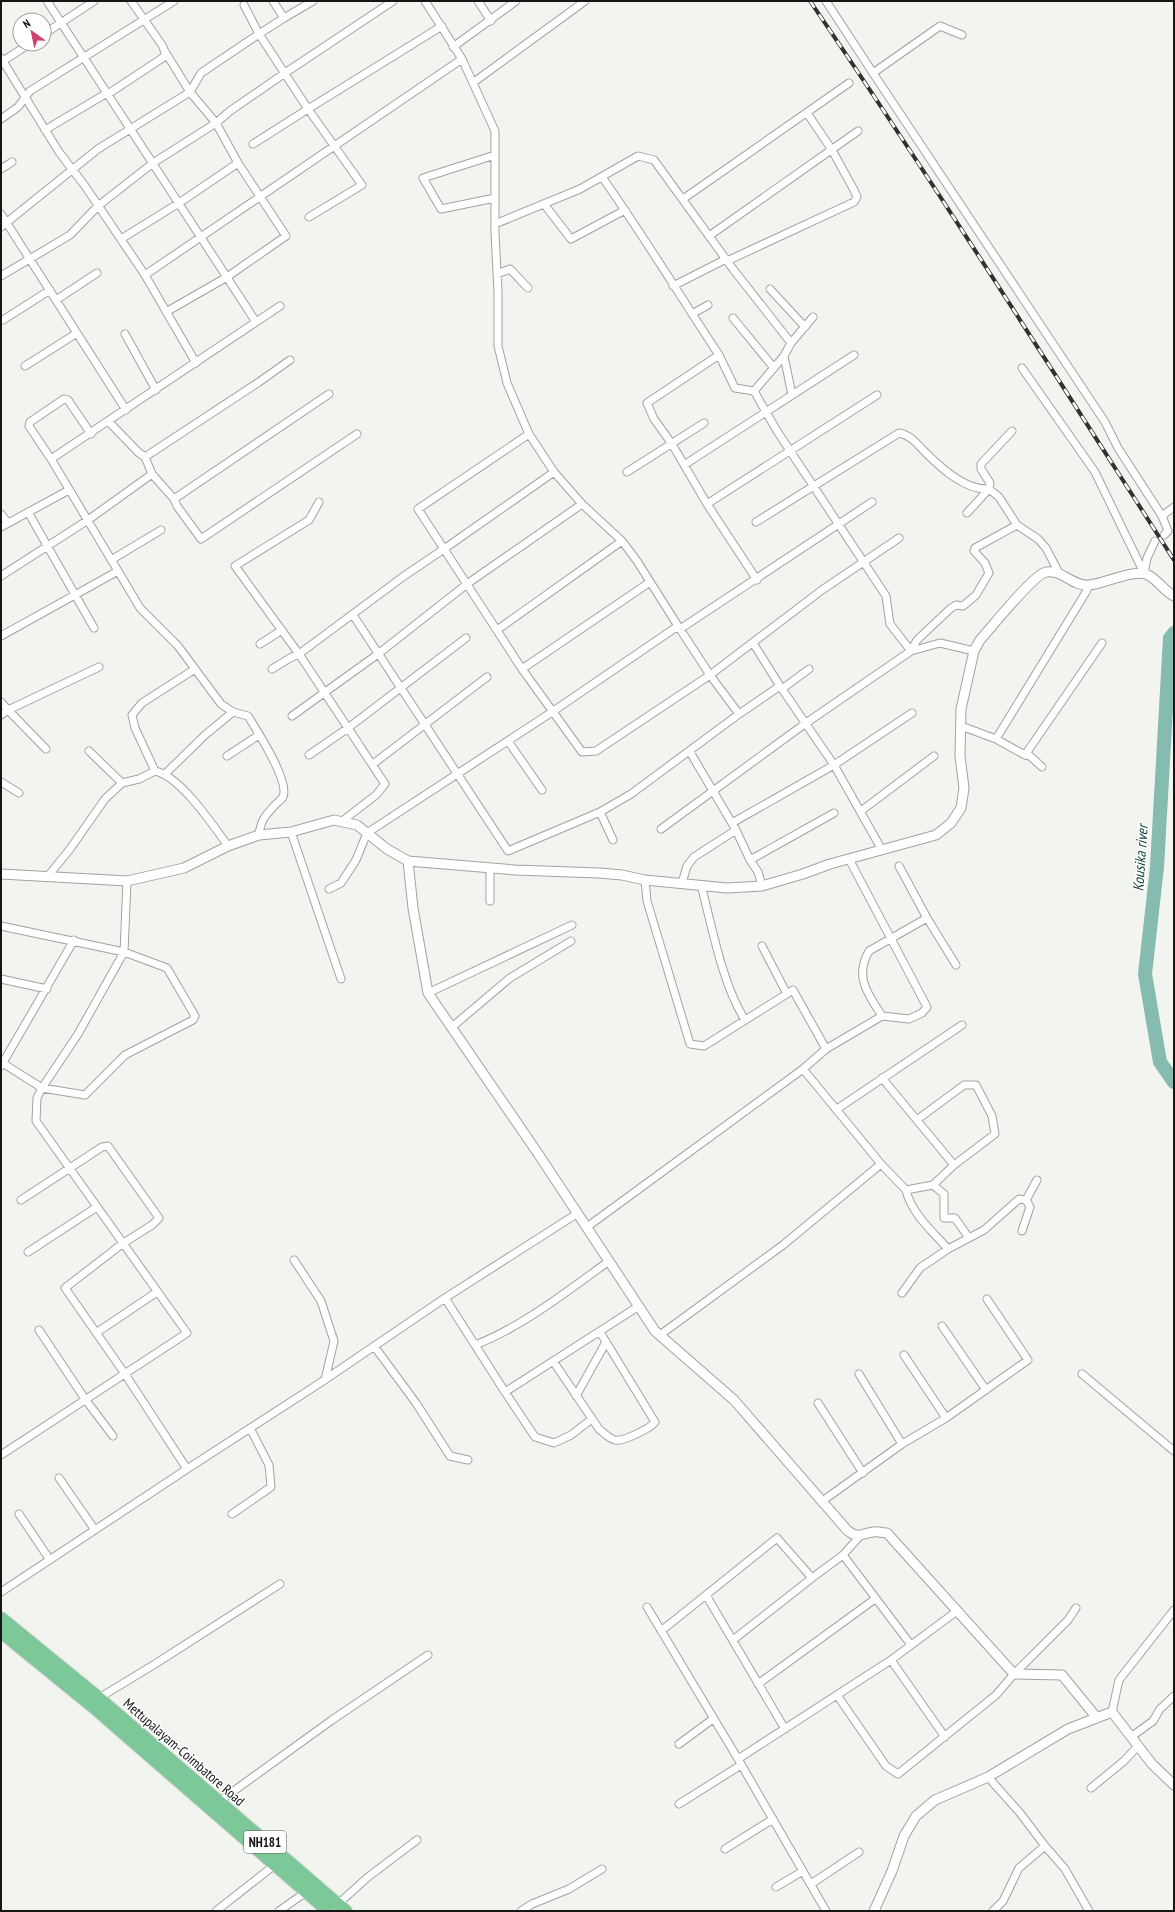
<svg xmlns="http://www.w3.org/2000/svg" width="1175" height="1912" font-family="'PT Sans Narrow',sans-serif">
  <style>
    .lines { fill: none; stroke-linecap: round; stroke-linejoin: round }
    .river { stroke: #86bbaf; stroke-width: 14 }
    .minor-casing { stroke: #a1a3a0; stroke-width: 9 }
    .tertiary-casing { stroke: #a1a3a0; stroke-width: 11 }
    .trunk-casing { stroke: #d0d0d0; stroke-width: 14 }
    .minor { stroke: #fff; stroke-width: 7 }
    .tertiary { stroke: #fff; stroke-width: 9 }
    .trunk { stroke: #7cc898; stroke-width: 12 }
    .rail-casing { stroke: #303130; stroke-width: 4 }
    .rail { stroke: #fff; stroke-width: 2.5; stroke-dasharray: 8; stroke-linecap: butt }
    .labels { text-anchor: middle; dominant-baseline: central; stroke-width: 3; stroke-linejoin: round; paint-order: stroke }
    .shield { fill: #fff; stroke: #5a5b5a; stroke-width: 1 }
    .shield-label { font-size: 13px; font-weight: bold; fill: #141514 }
    .street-label { font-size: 14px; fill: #141514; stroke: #fff }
    .water-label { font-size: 15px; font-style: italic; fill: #0c3d35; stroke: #fff }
  </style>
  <rect width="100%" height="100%" fill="#f2f4f0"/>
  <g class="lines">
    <path class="river" d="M1174 633 1170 638 1157 867 1145 974 1160 1062 1174 1082"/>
    <g class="minor-casing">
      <path id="minor" d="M47 1 256 322 51 459 118 571
        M273 1 284 18 313 1
        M425 1 462 59 495 131V233L498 291V346L507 383 529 434
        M478 1 491 21
        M826 1 873 73 940 26 962 35
        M44 34 94 1
        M453 47 516 1
        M164 50 190 92 216 123 238 163 286 236 227 277 166 312
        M1 58 59 152 85 186 145 275
        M3 61 29 44
        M873 73 1105 422 1118 448 1162 516 1168 531 1164 535
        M474 82 585 1
        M108 94 164 57 165 52 162 45 131 1
        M1 119 18 107 30 91 174 1
        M45 130 107 93
        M253 144 308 109 259 34 284 18
        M1 169 12 162
        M602 177C643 235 680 296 719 355L647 403 654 419 672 444 707 504 757 580
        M495 198 441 209 423 178 495 155
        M683 199 849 83
        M544 204 571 239 625 210
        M1 214 126 410
        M309 217 362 185 308 109 442 26
        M495 224 580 189 638 156 654 160 733 269 791 343 784 356 754 391 777 431 886 596 890 624 911 651
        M1 227 98 149 190 92 201 73 259 34 244 5
        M709 236 858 131
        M121 239 179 203 238 163
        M727 261 854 202 857 197 854 190 832 150 807 113
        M497 274 510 269 528 288
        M1 276 70 235 98 206 153 163 216 123 230 111 285 73 393 1
        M673 286 726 259
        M770 289 805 327
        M56 300 97 273
        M692 314 708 305
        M733 318 774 368
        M3 320 50 290
        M256 322 280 306
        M125 334 156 390
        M791 343 813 317
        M719 355 735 388 754 391
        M784 356 792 395
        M196 363 145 275 462 59
        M25 366 77 333
        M1022 368 1095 472 1144 573 1148 575
        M109 422 139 453 145 457 152 474 174 499 177 506 201 539 357 434
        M145 457 259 382 290 360
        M51 459 29 426 30 422 64 399 68 400 91 434
        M684 465 854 355
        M554 472 444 549 522 669 582 752 596 751 710 675 822 590 899 538
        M627 472 704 423
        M174 499 329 394
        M707 504 877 395
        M28 512 94 628
        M967 513 989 489 990 483 981 469V464L1012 431
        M1 514 8 523
        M1162 516 1174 507
        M756 522 899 433C911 435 918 445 926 453 941 468 966 491 989 489L999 497 1017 525 1038 539 1046 548 1059 573
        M1 527 69 490
        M111 560 161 530
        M1144 573 1147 558 1155 541
        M1 576 88 520 152 474
        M353 615 508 851 600 812 631 794 739 714 710 675 678 626
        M680 629 872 502
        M497 630 622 541
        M1 636 118 571 140 608 178 646 221 704 233 712 248 716C257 731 290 781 283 797 281 800 278 802 276 804 265 816 261 819 259 835
        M753 643 780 686
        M260 644 282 630
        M911 651 917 640 951 608 956 605 963 606 976 595 989 573 985 563 974 551 975 548 1017 525
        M272 669 290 658 299 654 235 566 309 520 319 502
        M522 669 650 582
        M782 689 809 669
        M1 702 8 710 1 715
        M739 714 780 686 834 765 882 850
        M292 716 378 654 467 584 582 504
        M961 726 996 739 1086 592 1089 585
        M996 739 1025 755 1030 756 1042 767
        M508 741 542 790
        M46 749 8 710 99 667
        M89 751 122 783
        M690 752 736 830 750 860 758 872 762 886
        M309 755 348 728 466 638
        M1025 755 1102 643
        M227 756 259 735
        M373 764 487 677
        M155 771 135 728 132 715 142 703 195 669
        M166 773 205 735 233 712
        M1 782 19 793
        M861 811 934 756
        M600 812 613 840
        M732 823 834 765 912 713
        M661 829 806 723 911 651 940 643 974 651
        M291 832 341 979
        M750 860 834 813
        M899 866 927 918 956 965
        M490 868V901
        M48 876 70 849 105 799 122 783 139 779 155 771C180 776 213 825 228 846
        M682 883 687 866 694 857 736 830
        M701 885C712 926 722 984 745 1020
        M329 889 341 883 356 860 367 833 552 712 678 626 637 561 622 541 582 504 554 472 529 434 418 509 444 549 404 576 299 654 385 784 376 795 341 822
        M1 926 124 952 167 968 195 1016 193 1020 125 1055 85 1095 42 1088 78 1034 124 952 127 881
        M762 946 787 994
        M1 979 47 989
        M428 993 572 925
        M882 1016C868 994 854 977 869 951L927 918
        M452 1027 510 978 571 941
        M826 1049 882 1016 909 1019 922 1013 927 1007 849 859
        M1 1062 42 1088 37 1098 36 1121 187 1333 1 1455
        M1 1066 74 940
        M803 1069 881 1164 906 1190C911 1213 933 1232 948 1249
        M882 1078 954 1165
        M837 1109 962 1025
        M933 1185 944 1194V1218H955L969 1238
        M906 1190 933 1185 954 1165 995 1134 992 1116 976 1085H964L918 1119
        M21 1200 102 1147 108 1146 159 1218 152 1225 122 1244 65 1288 125 1374 187 1469
        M587 1227 803 1069 826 1049 793 990 704 1046 690 1044 647 901 645 880
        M1022 1231 1030 1207 1026 1200 1037 1180
        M28 1252 97 1207
        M294 1260 321 1301 334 1341 325 1380
        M902 1293 920 1268 948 1249 984 1230 1019 1199 1026 1200
        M445 1298 505 1392 639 1306
        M942 1326 986 1390
        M39 1330 85 1399 113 1436
        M96 1333 157 1292
        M660 1335 783 1245 881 1164
        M475 1345C522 1327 569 1290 609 1261
        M374 1346 416 1403 450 1456 468 1460
        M904 1355 946 1418
        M553 1361 599 1429C604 1433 608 1438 615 1440 623 1442 651 1428 655 1422L600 1332
        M859 1374 902 1444
        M1082 1374 1174 1451
        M505 1392 535 1437 554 1443 571 1435 592 1419
        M576 1396 606 1342
        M818 1403 863 1473
        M59 1478 95 1530
        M821 1502 902 1444 946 1418 1028 1360 987 1299
        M19 1514 50 1560
        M232 1514 271 1487 269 1465 250 1428
        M843 1555 911 1645
        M1 1592 187 1469 320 1383 445 1298 578 1213
        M647 1607 738 1759
        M661 1631 706 1595
        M733 1640 812 1578
        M891 1660 945 1737
        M758 1684 875 1599
        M837 1695 886 1766 898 1774 996 1695 1014 1674 1068 1620 1076 1608
        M99 1698 155 1664 280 1584
        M1112 1712 1119 1680 1174 1610
        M785 1729 706 1595 777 1538 812 1578 843 1555 860 1536
        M1131 1737 1153 1721 1160 1709 1174 1696
        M679 1744 713 1719
        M988 1777 1020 1813 1045 1846
        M1091 1788 1124 1761 1138 1746
        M217 1803 332 1720 428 1655
        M679 1804 741 1765
        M725 1849 773 1819
        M811 1884 859 1852
        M776 1887 803 1871
        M338 1904 368 1877 417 1840
        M216 1911 276 1864
        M279 1911 306 1892
        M521 1911 532 1904 569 1889 602 1869
        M826 1911 738 1759 891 1660 957 1611
        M993 1911 1003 1901 1019 1868 1045 1846 1065 1869 1089 1911"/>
    </g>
    <g class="tertiary-casing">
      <path id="tertiary" d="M408 861 413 908 428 993 539 1155 655 1331 734 1400 847 1530C859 1540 861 1533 874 1532 878 1531 883 1533 887 1533L1014 1674 1062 1675 1097 1718
        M1 874 127 881 184 868 228 846 259 835 291 832 334 820 357 825 387 849 408 861 515 870 599 873 622 875 645 880 727 888 762 886 803 874 830 864 936 835 951 823 961 808 964 788 960 756 961 709 974 651 980 640C991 628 1033 575 1046 572 1062 569 1073 587 1089 585 1104 584 1135 568 1148 575 1158 580 1164 591 1174 596
        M874 1911 892 1871 904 1836 916 1816 935 1800 988 1777 1068 1729 1112 1712 1152 1764 1174 1785"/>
    </g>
    <g class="trunk-casing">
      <path id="trunk" d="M1 1618 99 1698 346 1911
        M1 1632 92 1706 328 1911"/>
    </g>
    <use href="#minor" class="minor"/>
    <use href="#tertiary" class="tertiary"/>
    <use href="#trunk" class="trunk"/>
    <g class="rail-casing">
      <path id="rail" d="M810 1C935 185 1054 373 1174 560"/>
    </g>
    <use href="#rail" class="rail"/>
  </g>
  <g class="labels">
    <rect class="shield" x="244" y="1831" width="42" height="22" rx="3"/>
    <g class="shield-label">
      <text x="265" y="1842">NH181</text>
    </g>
    <g class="street-label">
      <text transform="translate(184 1752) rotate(41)">Mettupalayam-Coimbatore Road</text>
    </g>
    <g class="water-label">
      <text transform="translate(1140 858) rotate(-86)">Kousika river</text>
    </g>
  </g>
  <rect width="1175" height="1912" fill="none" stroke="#141514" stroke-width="4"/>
  <g transform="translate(32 32) rotate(327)"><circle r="19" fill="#ffffff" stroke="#a1a1a1"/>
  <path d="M0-3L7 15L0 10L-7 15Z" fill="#d0426e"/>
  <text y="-6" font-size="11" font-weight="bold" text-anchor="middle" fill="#141514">N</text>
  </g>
</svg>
